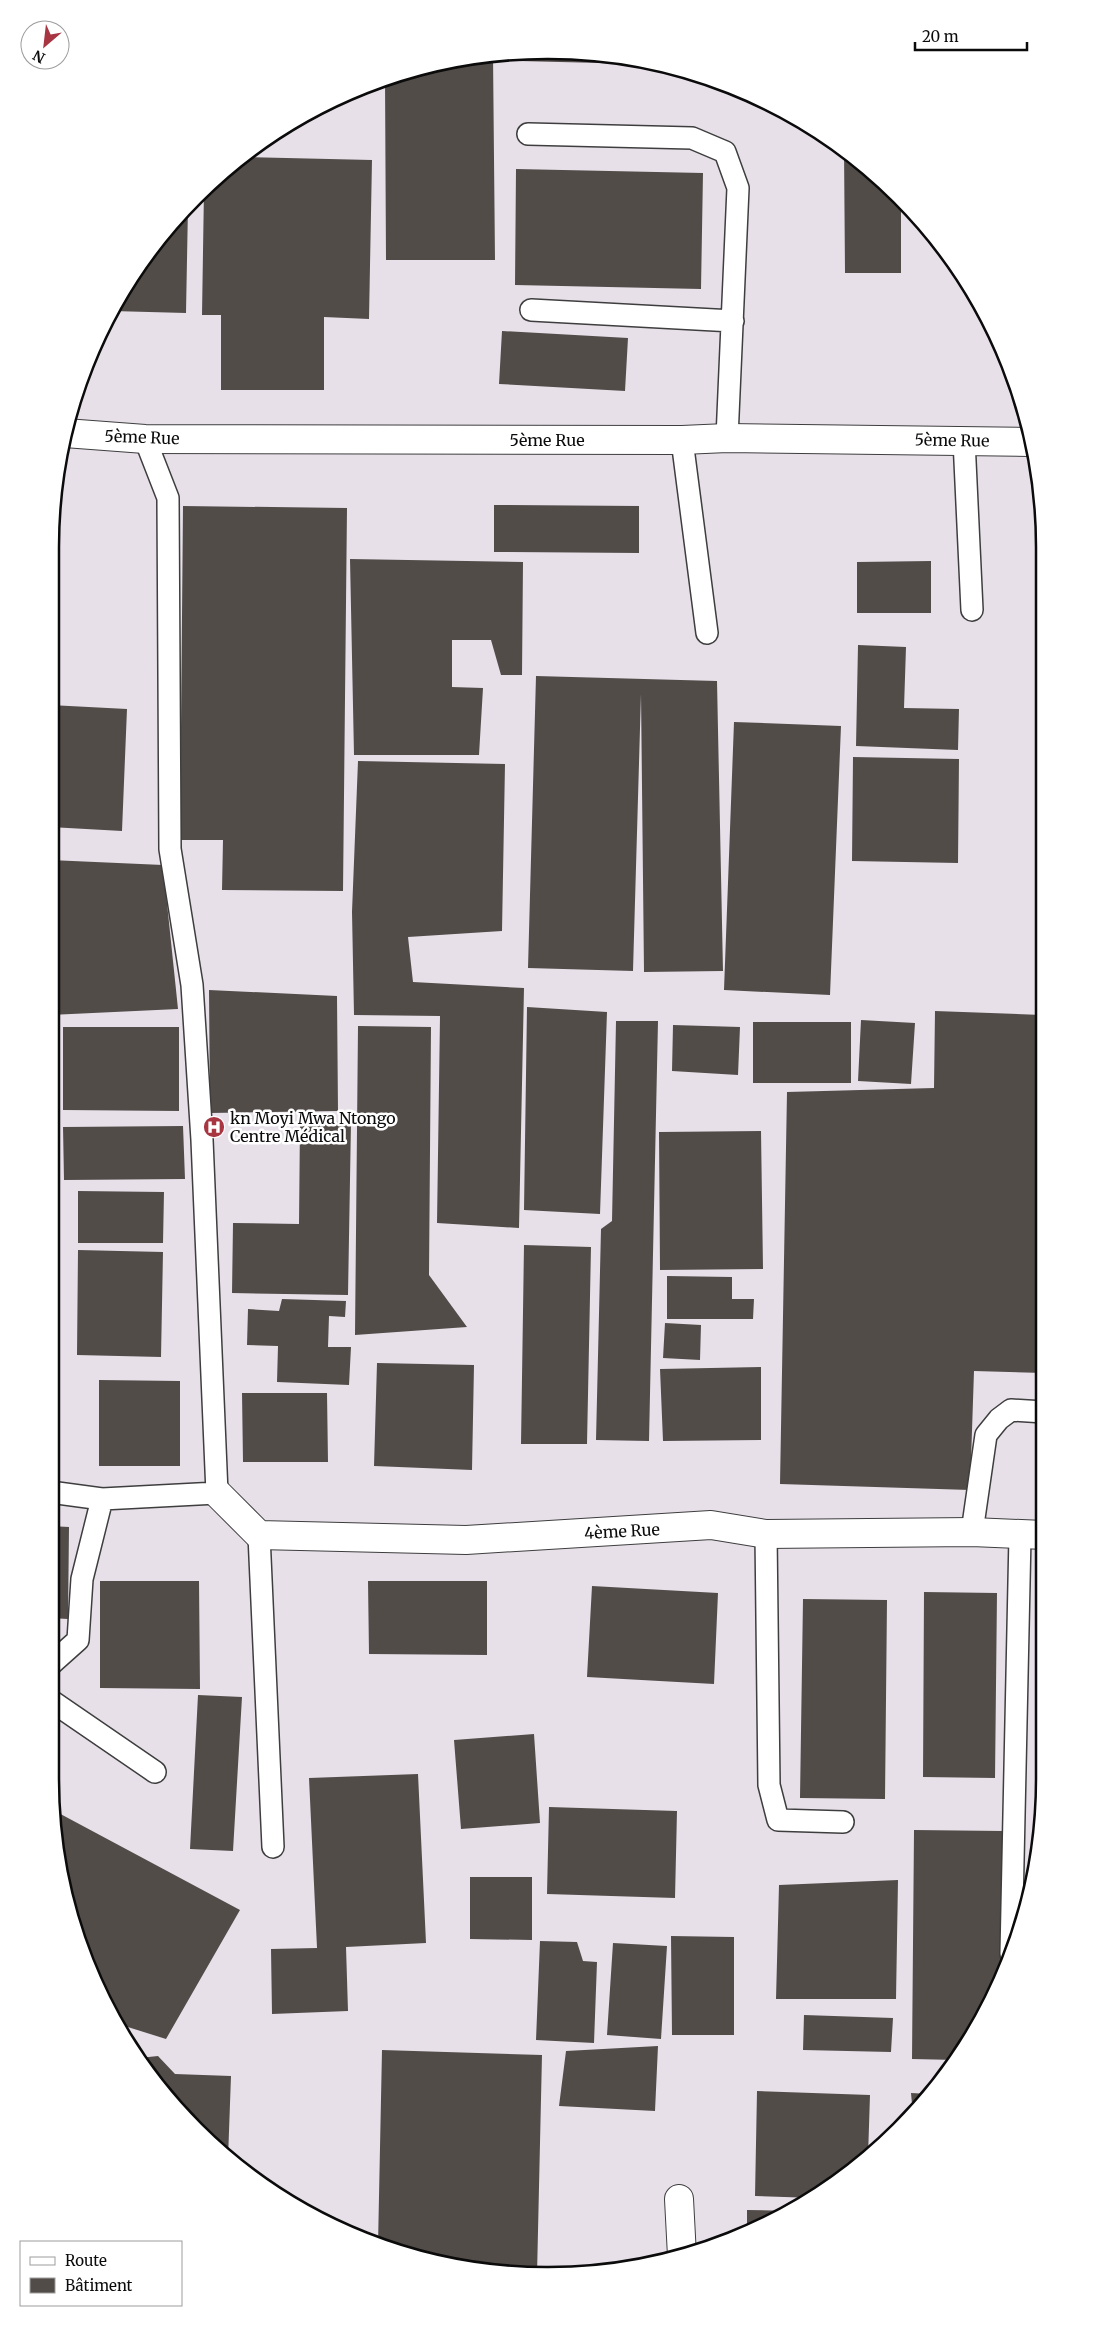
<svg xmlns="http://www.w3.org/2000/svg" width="1095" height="2326" font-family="Merriweather,serif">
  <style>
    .industrial { fill: #e7e0e9 }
    .building { fill: #524c49 }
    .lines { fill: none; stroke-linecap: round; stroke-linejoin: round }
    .lane-casing { stroke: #3e3e3e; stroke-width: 24 }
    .street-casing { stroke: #3e3e3e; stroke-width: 30 }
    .lane { stroke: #fff; stroke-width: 21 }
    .street { stroke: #fff; stroke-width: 28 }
    .labels { text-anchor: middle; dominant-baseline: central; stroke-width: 5; stroke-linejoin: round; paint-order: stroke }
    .street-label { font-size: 16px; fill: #0b0b0b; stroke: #fff }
    .poi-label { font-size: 16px; fill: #0b0b0b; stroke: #fff; text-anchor: start }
    .rim { fill: none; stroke: #0b0b0b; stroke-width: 2.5 }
  </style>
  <rect width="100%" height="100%" fill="#fcf8eb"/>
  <path class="industrial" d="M547 50 644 60 738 88 850 153 942 244 1007 357 1041 482 1045 1779 1035 1876 1007 1969 961 2055 921 2107 851 2173 796 2209 707 2250 613 2272 547 2276 451 2266 387 2250 299 2209 220 2153 173 2106 117 2027 76 1939 60 1875 50 1778V547L60 451 88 357 134 271 196 196 271 134 357 88 450 60Z"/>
  <path class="building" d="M547 50 641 59V64L519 61V53Z
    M493 55 495 260H386L385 79 450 60Z
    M844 149 850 153 901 204V273H845Z
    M243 157 372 160 369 319 324 317V390H221V315H202L204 189Z
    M516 169 703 173 701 289 515 285Z
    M188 206 186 313 112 311 134 271Z
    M502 331 628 338 625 391 499 384Z
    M494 505 639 506V553L494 552Z
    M183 506 347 508 343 891 222 890 223 840H180Z
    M350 559 523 562 522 675H501L491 640H452V687L483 688 479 755H354Z
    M931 561V613H857V562Z
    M858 645 906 647 904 708 959 709 958 750 856 746Z
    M536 676 717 681 723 971 644 972 641 694 633 971 528 968Z
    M50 705 127 709 122 831 50 827Z
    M734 722 841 726 830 995 724 990Z
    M853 757 959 759 958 863 852 861Z
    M358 761 505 764 502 931 408 937 413 982 524 988 519 1228 437 1223 440 1016 354 1015 352 912Z
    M50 860 163 865 178 1009 50 1015Z
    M209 990 337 996 338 1111 210 1113Z
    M527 1007 607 1012 600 1214 524 1210Z
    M935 1011 1042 1015 1044 1373 974 1371 970 1490 780 1484 787 1092 934 1088Z
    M861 1020 915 1023 911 1084 858 1081Z
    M616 1021H658L649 1441 596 1440 601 1229 612 1221Z
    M753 1022H851V1083H753Z
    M673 1025 740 1027 738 1075 672 1071Z
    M358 1026 431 1027 429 1275 467 1327 355 1335Z
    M63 1027H179V1111L63 1110Z
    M300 1121 351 1122 348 1295 232 1293 233 1223 299 1224Z
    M183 1126 185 1179 64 1180 63 1127Z
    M761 1131 763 1269 660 1270 659 1132Z
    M50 1185H60L54 1471H50Z
    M78 1191 164 1192 163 1243H78Z
    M524 1245 591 1247 587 1444H521Z
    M78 1250 163 1252 161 1357 77 1355Z
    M667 1276 732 1277V1299H754L753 1319H667Z
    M282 1299 346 1301 345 1317 329 1316 328 1347H351L349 1385 277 1382 278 1346 247 1345 248 1309 279 1311Z
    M665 1323 701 1325 700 1360 663 1358Z
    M377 1363 474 1365 472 1470 374 1466Z
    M761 1367V1440L663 1441 660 1369Z
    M99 1380 180 1381V1466H99Z
    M242 1393H327L328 1462H243Z
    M50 1526 69 1527 68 1619 50 1618Z
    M100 1581H199L200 1689 100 1688Z
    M368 1581H487V1655L369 1654Z
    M592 1586 718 1593 714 1684 587 1677Z
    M924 1592 997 1593 995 1778 923 1777Z
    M803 1599 887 1600 885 1799 800 1798Z
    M198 1695 242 1697 233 1851 190 1849Z
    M534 1734 540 1823 461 1829 454 1740Z
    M418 1774 426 1943 346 1947 348 2011 272 2014 271 1949 317 1948 309 1778Z
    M549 1807 677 1811 675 1898 547 1894Z
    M53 1810 240 1910 166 2039 115 2023 76 1939 60 1875Z
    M914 1830 1003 1831 1002 1979 957 2060 912 2059Z
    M470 1877H532V1940L470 1939Z
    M898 1880 896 1999H776L779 1885Z
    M671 1936 734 1937V2035H672Z
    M540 1941 577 1942 583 1961 597 1962 594 2043 536 2040Z
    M613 1943 667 1946 661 2039 607 2035Z
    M804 2015 893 2018 891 2052 803 2050Z
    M658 2046 655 2111 559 2106 566 2051Z
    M382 2050 542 2055 537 2275 451 2266 378 2245Z
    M158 2056 175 2074 231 2076 228 2159 173 2106 139 2058Z
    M757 2091 870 2095 868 2157 851 2173 814 2198 755 2196Z
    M911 2093 931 2094 913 2115Z
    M747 2210 793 2211 747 2232Z"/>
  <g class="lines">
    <g class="lane-casing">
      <path id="lane" d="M528 134 692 138 725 152 738 188 727 438
        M531 310 733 321
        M682 440 707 633
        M964 440 972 610
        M50 1492 102 1499
        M972 1532 986 1435 999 1419 1011 1410 1044 1412
        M766 1534 769 1785 778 1820 843 1822
        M259 1535 273 1847
        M50 1665 78 1640 82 1579 102 1499 217 1493 202 1140 192 985 170 849 168 498 145 439
        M50 1700 155 1772
        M1011 1954 1020 1536"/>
    </g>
    <g class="street-casing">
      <path id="street" d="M65 433 145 439 682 440 727 438 1030 442
        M217 1493 259 1535 466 1540 711 1525 766 1534 972 1532 1044 1535
        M679 2199 682 2256"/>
    </g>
    <use href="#lane" class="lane"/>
    <use href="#street" class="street"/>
  </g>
  <defs>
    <g id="hospital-disc" transform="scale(1.125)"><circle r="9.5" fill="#a83542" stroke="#fff"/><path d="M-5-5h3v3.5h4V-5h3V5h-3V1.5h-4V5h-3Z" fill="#fff"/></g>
  </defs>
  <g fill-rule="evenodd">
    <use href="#hospital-disc" x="214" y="1127"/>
  </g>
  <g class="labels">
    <g class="street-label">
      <text transform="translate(142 437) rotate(2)">5ème Rue</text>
      <text x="547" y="440">5ème Rue</text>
      <text transform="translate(952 440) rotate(1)">5ème Rue</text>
      <text transform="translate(622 1531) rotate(-3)">4ème Rue</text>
    </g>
    <g class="poi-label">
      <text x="230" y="1118">kn Moyi Mwa Ntongo<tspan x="230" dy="18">Centre Médical</tspan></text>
    </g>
  </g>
  <path d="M0 0H1095V2326H0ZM547 59H548A488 488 0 0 1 1036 547V1779A488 488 0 0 1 548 2267H547A488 488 0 0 1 59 1779V547A488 488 0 0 1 547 59Z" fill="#fff" fill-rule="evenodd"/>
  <path class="rim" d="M547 59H548A488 488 0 0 1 1036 547V1779A488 488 0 0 1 548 2267H547A488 488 0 0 1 59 1779V547A488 488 0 0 1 547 59Z"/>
  <rect x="20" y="2241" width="162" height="65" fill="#ffffff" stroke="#9d9d9d"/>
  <rect x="30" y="2257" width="25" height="8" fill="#ffffff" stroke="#9d9d9d"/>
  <text x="65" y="2266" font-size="15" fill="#0b0b0b">Route</text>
  <rect x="30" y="2278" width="25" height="15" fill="#524c49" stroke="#9d9d9d"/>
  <text x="65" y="2291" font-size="15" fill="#0b0b0b">Bâtiment</text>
  <g transform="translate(45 45) rotate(208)"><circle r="24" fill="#ffffff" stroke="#9d9d9d"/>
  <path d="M0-4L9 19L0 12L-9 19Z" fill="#a83542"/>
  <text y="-8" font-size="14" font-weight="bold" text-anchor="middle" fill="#0b0b0b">N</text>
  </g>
  <path d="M915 42v8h112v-8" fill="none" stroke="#0b0b0b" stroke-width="2.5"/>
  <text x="922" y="42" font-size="15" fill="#0b0b0b" stroke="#ffffff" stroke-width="4" paint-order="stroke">20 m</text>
</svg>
